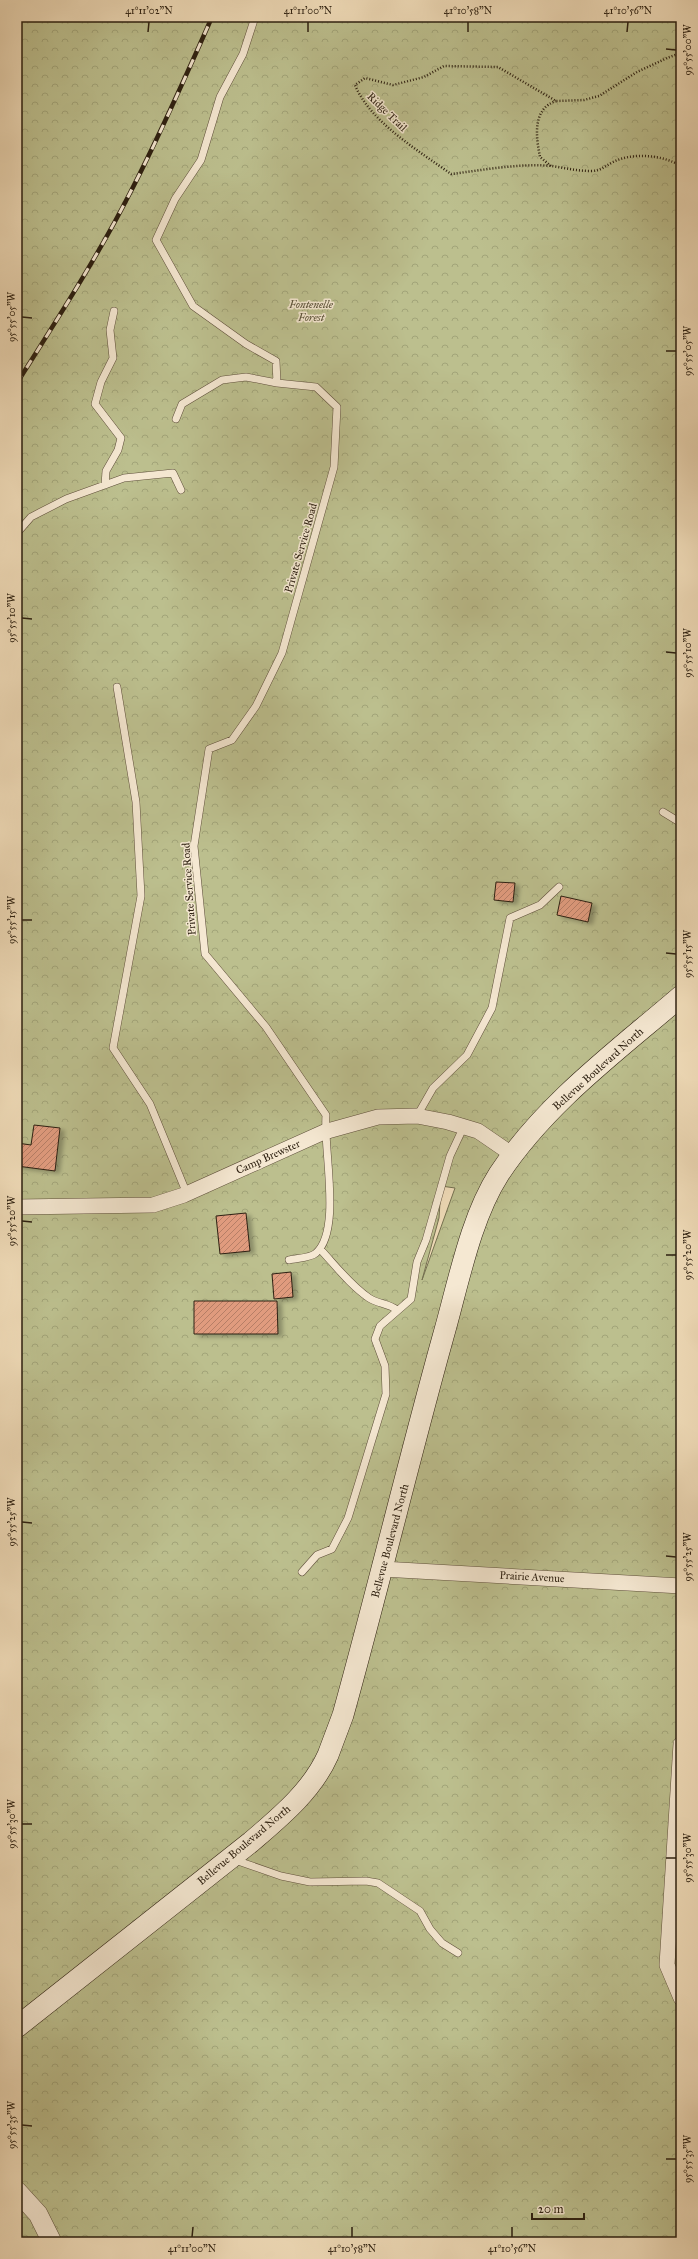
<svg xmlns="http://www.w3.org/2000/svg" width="698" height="2259" font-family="'IM FELL Great Primer',serif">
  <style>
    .forest { fill: url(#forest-crowns); stroke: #747050; fill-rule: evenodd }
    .building { fill: url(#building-hatch); stroke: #2d2011; filter: url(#shadow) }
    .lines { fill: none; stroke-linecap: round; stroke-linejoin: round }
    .service-casing { stroke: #5e4f3b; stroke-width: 8 }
    .minor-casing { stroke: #5e4f3b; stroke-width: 16 }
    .tertiary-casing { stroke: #5e4f3b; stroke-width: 20 }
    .secondary-casing { stroke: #2d2011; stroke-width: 22 }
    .path { stroke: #2d2011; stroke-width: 2.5; stroke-dasharray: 1 2; stroke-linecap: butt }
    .service { stroke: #f5e8d2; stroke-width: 7 }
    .minor { stroke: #f5e8d2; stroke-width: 15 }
    .tertiary { stroke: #f5e8d2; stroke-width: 19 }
    .secondary { stroke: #f5e8d2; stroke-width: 21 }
    .rail-casing { stroke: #2d2011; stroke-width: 4.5 }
    .rail { stroke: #f5e8d2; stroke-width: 3; stroke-dasharray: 9; stroke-linecap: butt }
    .ticks { fill: none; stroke: #2d2011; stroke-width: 1.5 }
    .labels { text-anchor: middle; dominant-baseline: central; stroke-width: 3; stroke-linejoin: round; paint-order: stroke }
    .street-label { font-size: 11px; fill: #2d2011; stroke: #f5e8d2 }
    .park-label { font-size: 11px; font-style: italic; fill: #585036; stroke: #f5e8d2 }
    .neatline { fill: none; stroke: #2d2011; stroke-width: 1.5 }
    .ticks-label { font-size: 10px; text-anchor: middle; fill: #2d2011 }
  </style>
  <defs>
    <pattern id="forest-crowns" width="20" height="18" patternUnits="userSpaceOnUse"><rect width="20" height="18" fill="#bcbf8e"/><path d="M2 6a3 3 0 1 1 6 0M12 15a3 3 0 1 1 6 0" fill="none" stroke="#a2a479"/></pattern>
    <pattern id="building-hatch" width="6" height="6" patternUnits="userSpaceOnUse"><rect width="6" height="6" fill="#e09b7e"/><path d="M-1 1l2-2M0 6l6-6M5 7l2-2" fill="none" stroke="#b67e66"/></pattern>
    <filter id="shadow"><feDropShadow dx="4.5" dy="2.5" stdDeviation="2" flood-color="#0004"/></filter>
  </defs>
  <rect width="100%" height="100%" fill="#f0dcb9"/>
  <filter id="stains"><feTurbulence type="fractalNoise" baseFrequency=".005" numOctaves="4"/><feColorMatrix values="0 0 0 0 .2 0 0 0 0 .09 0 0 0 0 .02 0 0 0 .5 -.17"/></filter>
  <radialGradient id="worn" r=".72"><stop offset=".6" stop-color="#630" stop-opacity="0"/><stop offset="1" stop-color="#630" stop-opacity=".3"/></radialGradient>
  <path class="forest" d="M17 17H681V2214L675 2242H17ZM441 1186 455 1188 422 1280 439 1218Z"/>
  <path class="building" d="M496 882 515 883 513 902 494 900Z
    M561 896 592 903 588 922 557 915Z
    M34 1125 60 1128 55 1171 17 1166V1143L31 1145Z
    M246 1213 250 1251 220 1254 216 1216Z
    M291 1272 293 1297 274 1299 272 1274Z
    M194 1301H277L278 1334H194Z"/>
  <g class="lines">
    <g class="service-casing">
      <path id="service" d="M255 17 243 54 220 97 201 160 175 199 156 240 193 306 246 344 276 361 277 383 316 387 337 407 334 467 282 653 256 706 232 740 209 749 194 846 205 954 266 1027 326 1115C323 1149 342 1230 316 1253 311 1258 297 1258 289 1260
        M176 419 182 404 222 380 246 377 277 383
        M105 485 106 471 118 450 121 438 95 404 101 382 113 358 110 330 114 311
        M17 533 31 517 66 499 124 478 173 473 181 490
        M117 687 136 802 141 896 113 1048 150 1104 187 1194
        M663 812 681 823
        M417 1116 433 1088 467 1055 492 1008 510 918 540 905 559 887
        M320 1249C335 1265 350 1285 369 1298 378 1304 388 1303 397 1310
        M302 1572 317 1555 332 1549 348 1518 386 1394 385 1366 375 1339 380 1326 411 1299 417 1262 426 1240 450 1156 464 1126
        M235 1860 281 1876 310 1882 366 1881 378 1883 420 1911 430 1929 442 1943 458 1953"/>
    </g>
    <g class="minor-casing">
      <path id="minor" d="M17 1207 153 1205 184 1195 324 1132 378 1117 417 1116 448 1122 478 1131 513 1155
        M382 1569 681 1586
        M681 1744 667 1965 681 1998"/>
    </g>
    <g class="tertiary-casing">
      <path id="tertiary" d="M17 2191 38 2214 52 2242"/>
    </g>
    <g class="secondary-casing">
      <path id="secondary" d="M17 2027 251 1842C280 1817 312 1791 328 1755 333 1742 338 1728 343 1715 378 1589 408 1463 443 1337 458 1285 470 1219 499 1174 546 1103 617 1051 681 996"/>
    </g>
    <path class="path" d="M681 53 667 58 637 72 599 96 584 100 556 101 498 67 444 66 424 77 393 85 365 78 355 85C370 122 419 151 451 174 484 170 519 163 552 166 565 168 577 171 591 171 601 171 605 166 613 162 633 152 663 155 681 166
      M551 166 540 157C536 137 532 109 556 101"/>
    <use href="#service" class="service"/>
    <use href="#minor" class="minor"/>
    <use href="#tertiary" class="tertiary"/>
    <use href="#secondary" class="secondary"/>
    <g class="rail-casing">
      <path id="rail" d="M17 383C56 321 97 258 130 193 160 135 186 76 212 17"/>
    </g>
    <use href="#rail" class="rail"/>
  </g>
  <path class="ticks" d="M148 32 149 22M308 32V22M468 32V22M627 32 628 22M666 49 676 50M22 317 32 318M666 351H676M22 618 32 619M666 652 676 653M22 920H32M666 953 676 954M22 1221 32 1222M666 1255H676M22 1522 32 1523M666 1556 676 1557M22 1824H32M666 1858H676M22 2125 32 2126M666 2159H676M192 2237 193 2227M352 2237V2227M512 2237V2227"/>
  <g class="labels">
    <g class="street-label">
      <text transform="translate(387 112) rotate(44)">Ridge Trail</text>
      <text transform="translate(301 548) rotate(-74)">Private Service Road</text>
      <text transform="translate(189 889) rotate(-94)">Private Service Road</text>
      <text transform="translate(598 1069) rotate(-42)">Bellevue Boulevard North</text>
      <text transform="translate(268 1157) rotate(-24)">Camp Brewster</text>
      <text transform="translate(390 1541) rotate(-75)">Bellevue Boulevard North</text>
      <text transform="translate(532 1577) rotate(3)">Prairie Avenue</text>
      <text transform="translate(244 1845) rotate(-40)">Bellevue Boulevard North</text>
    </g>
    <g class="park-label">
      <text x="311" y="304">Fontenelle<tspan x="311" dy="13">Forest</tspan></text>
    </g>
  </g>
  <rect width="698" height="2259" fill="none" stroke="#f0dcb9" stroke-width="44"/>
  <path d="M532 2213v6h52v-6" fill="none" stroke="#2d2011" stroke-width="2"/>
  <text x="538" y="2213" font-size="12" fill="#2d2011" stroke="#f5e8d2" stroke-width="3" paint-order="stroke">20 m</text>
  <rect x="22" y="22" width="654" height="2215" class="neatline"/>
  <g class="ticks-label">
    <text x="149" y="14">41°11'02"N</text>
    <text x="308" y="14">41°11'00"N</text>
    <text x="468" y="14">41°10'58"N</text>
    <text x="628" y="14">41°10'56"N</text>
    <text transform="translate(687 50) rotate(-90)" y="4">95°55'00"W</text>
    <text transform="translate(11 317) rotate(-90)" y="4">95°55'05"W</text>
    <text transform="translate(687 351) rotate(-90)" y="4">95°55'05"W</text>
    <text transform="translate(11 618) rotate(-90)" y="4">95°55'10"W</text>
    <text transform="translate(687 653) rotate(-90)" y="4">95°55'10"W</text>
    <text transform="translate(11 920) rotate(-90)" y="4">95°55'15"W</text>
    <text transform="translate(687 954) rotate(-90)" y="4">95°55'15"W</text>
    <text transform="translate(11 1221) rotate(-90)" y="4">95°55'20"W</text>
    <text transform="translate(687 1255) rotate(-90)" y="4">95°55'20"W</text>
    <text transform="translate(11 1522) rotate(-90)" y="4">95°55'25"W</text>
    <text transform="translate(687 1557) rotate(-90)" y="4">95°55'25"W</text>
    <text transform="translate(11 1824) rotate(-90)" y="4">95°55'30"W</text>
    <text transform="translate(687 1858) rotate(-90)" y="4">95°55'30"W</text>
    <text transform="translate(11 2125) rotate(-90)" y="4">95°55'35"W</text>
    <text transform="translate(687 2159) rotate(-90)" y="4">95°55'35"W</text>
    <text x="192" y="2252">41°11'00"N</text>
    <text x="352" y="2252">41°10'58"N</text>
    <text x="512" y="2252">41°10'56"N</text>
  </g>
  <rect width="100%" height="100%" filter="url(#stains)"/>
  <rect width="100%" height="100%" fill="url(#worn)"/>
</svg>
